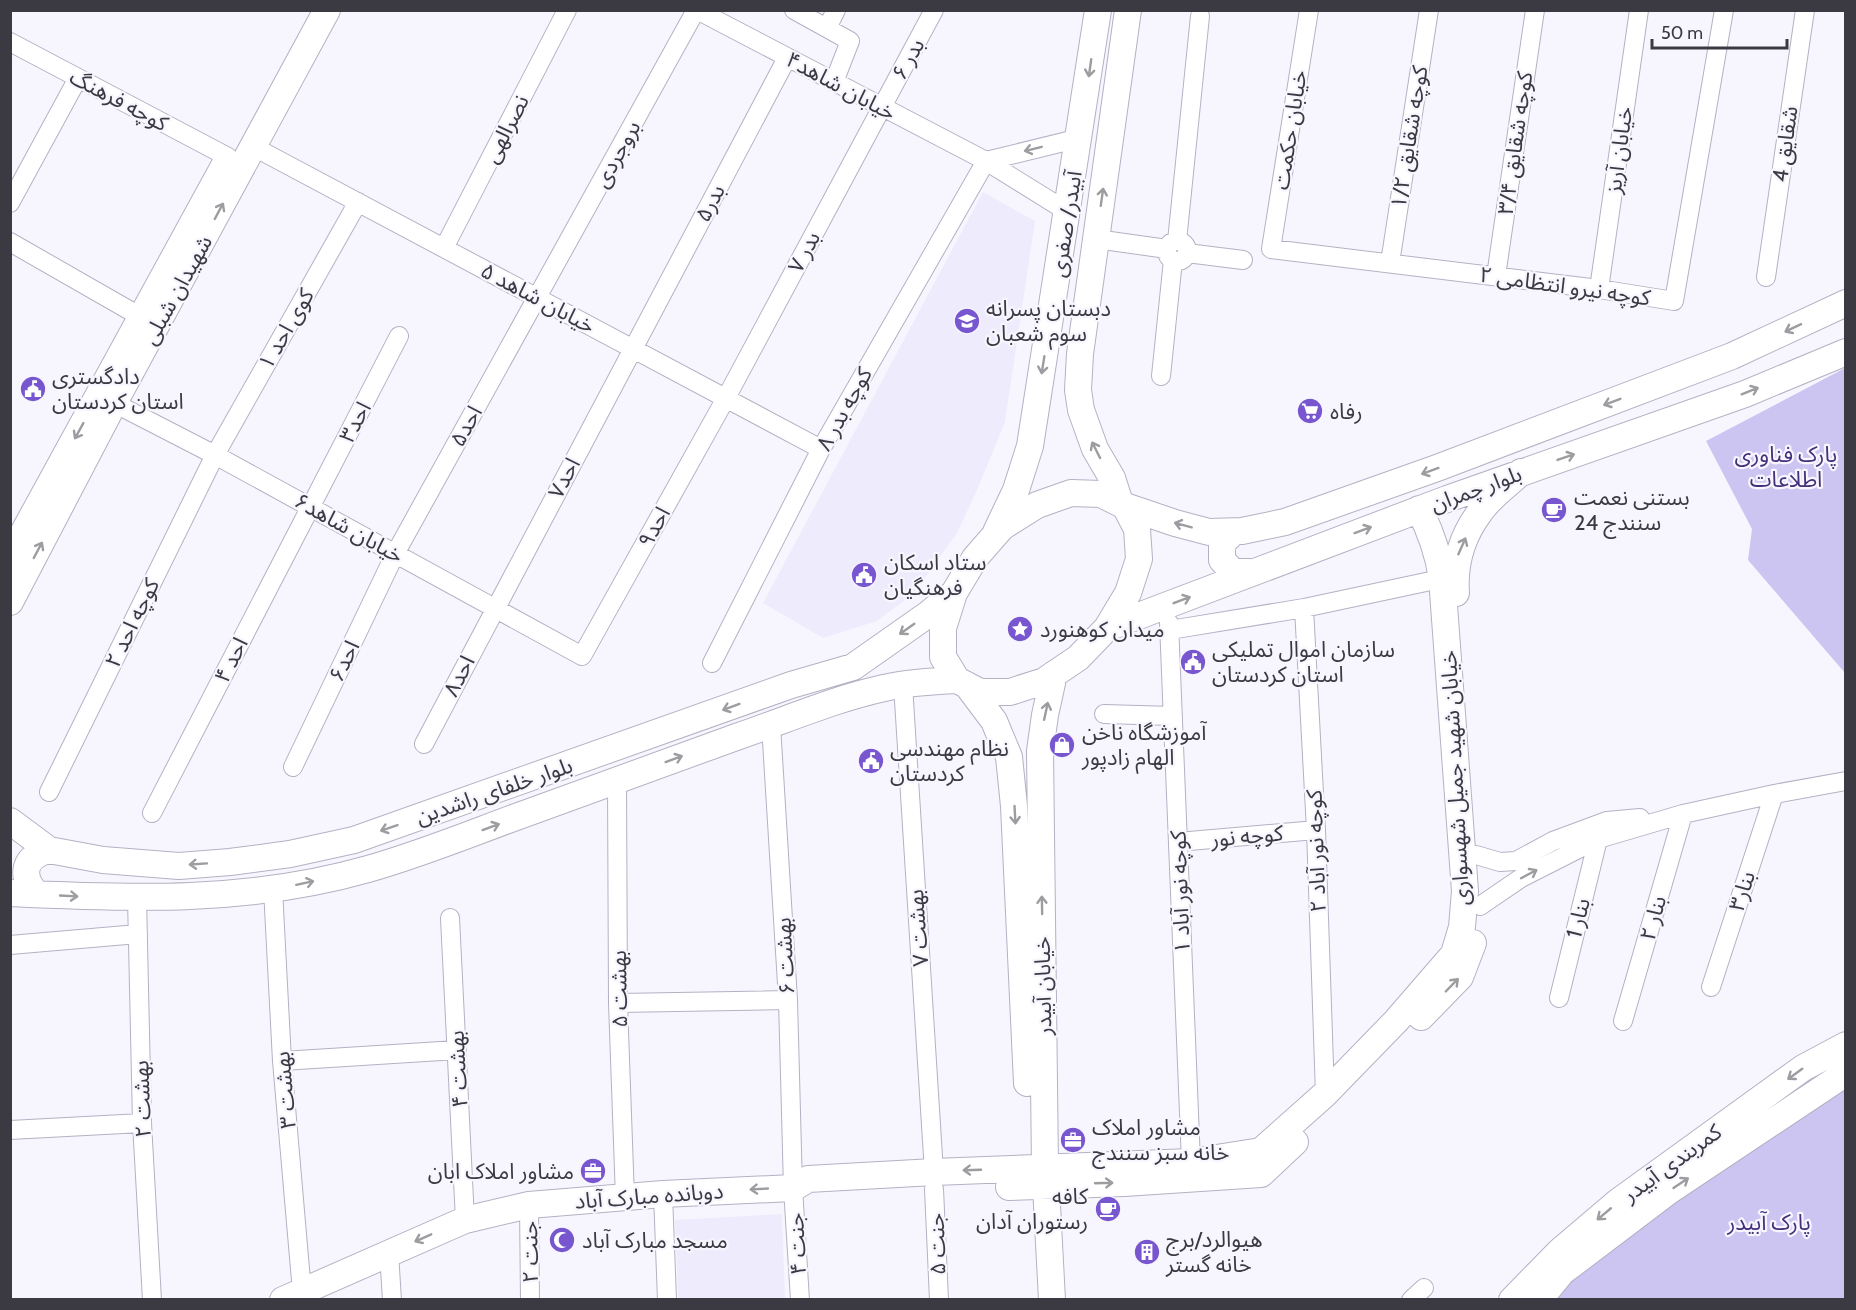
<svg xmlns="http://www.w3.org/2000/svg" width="1856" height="1310" font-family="Cabin,'Noto Sans Arabic',sans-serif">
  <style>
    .built { fill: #eeebfc }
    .green { fill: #ccc5f2 }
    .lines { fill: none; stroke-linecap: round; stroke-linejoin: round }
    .street-casing { stroke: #b4b1c4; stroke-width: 20 }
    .secondary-casing { stroke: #b4b1c4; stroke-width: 28 }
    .street { stroke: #fff; stroke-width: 18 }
    .secondary { stroke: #fff; stroke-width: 26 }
    .oneway { stroke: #9d9ca0 }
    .labels { text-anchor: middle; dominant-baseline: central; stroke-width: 4.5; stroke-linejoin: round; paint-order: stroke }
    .street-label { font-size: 22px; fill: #3b3a42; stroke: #f7f6fe }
    .poi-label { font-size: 22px; fill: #3b3a42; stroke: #f7f6fe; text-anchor: start }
    .park-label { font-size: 22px; fill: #442f79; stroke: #f7f6fe }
  </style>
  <rect width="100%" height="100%" fill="#f7f6fe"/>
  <path class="built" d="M983 192 1035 221 1005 422 977 490 957 533 913 594 877 621 823 638 763 603Z
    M782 1214 785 1299H678L675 1220Z"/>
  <path class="green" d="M1845 368V673L1748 560 1752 529 1706 441Z
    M1845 1082V1299L1535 1300Z"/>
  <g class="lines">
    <g class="street-casing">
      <path id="street" d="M697 10 986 161 1068 212
        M794 10 850 41 834 82
        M1309 10 1271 249 1599 289 1674 301 1724 10
        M827 28 836 10
        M10 42 228 157
        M254 147 821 449
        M986 161 1080 138
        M10 203 78 78
        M1096 239 1167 249
        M1177 241 1200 16
        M1167 251a10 10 0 1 1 20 0a10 10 0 1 1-20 0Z
        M10 242 141 317
        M444 248 567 10
        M1187 253 1243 260
        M1390 263 1429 10
        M1496 276 1535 10
        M1766 277 1805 10
        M1599 289 1639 10
        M1161 376 1173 260
        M114 403 215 455 582 656 726 398 934 10
        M1304 608 1316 830 1325 1094
        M1169 623 1191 1162
        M1170 630 1304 608 1454 576
        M712 663 821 449 986 161
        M903 685 934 1172
        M1104 714 1173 716
        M771 725 788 1000 793 1188 800 1300
        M424 744 787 58
        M293 767 395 554 696 10
        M617 780 618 1003 625 1198
        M49 792 215 455 358 202
        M152 813 399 336
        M1178 842 1316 830
        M1476 855 1500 862 1516 861 1553 841 1607 821 1640 818
        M273 889 282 1061 302 1292
        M137 897 142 1123 152 1300
        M1480 906 1521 878 1598 839 1683 814 1774 794 1846 781
        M450 918 465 1220
        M10 945 138 934
        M1711 987 1774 794
        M1559 998 1598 839
        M618 1003 788 1000
        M1623 1021 1683 814
        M282 1061 457 1050
        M10 1130 142 1123
        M934 1189 939 1300
        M663 1194 667 1300
        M529 1205 530 1300
        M389 1253 392 1300
        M1411 1300 1424 1288"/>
    </g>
    <g class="secondary-casing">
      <path id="secondary" d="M1071 493 1101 494 1125 506 1137 529 1139 559 1128 593 1107 628 1078 658 1044 681 1010 692H980L957 680 943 657V628L954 593 975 558 1002 527 1037 505Z
        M1120 503 1112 478 1095 449 1081 410 1078 390 1080 354 1128 10
        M1125 506 1175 523 1209 532 1242 531 1285 522 1437 468 1732 356 1846 303
        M996 532 1016 490 1030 446 1098 10
        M1234 532 1222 543V560L1233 572H1249
        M10 557 224 166
        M1456 593C1454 564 1462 536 1480 512 1490 497 1508 485 1521 472
        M10 602 114 403 327 10
        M1107 628 1447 499 1745 394 1846 352
        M967 685 994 721 1009 757 1014 806 1027 1083
        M10 821 49 850 103 860 179 866 230 862 290 854 354 840 791 685 853 667 927 615 954 593
        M10 893C132 899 249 903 368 869 418 855 467 835 516 817 590 790 664 763 739 736 786 720 834 699 884 688 907 683 932 681 957 680
        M37 894C19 876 24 856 49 850
        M1421 1017 1460 977 1473 943
        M1009 1187 1124 1183 1261 1174 1295 1142
        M283 1300 465 1220 529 1205 663 1194 793 1188 808 1179 934 1172 1191 1162 1261 1151 1325 1094 1396 1021 1454 954 1462 927 1465 891 1442 578C1438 552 1431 532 1419 509
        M1052 1300 1045 1167 1040 751 1045 715 1054 674
        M1512 1300 1559 1252 1619 1201 1803 1068 1846 1045
        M1539 1300 1562 1272 1669 1191 1846 1073"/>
    </g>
    <use href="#street" class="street"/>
    <use href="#secondary" class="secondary"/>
  </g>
  <defs><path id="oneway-shaft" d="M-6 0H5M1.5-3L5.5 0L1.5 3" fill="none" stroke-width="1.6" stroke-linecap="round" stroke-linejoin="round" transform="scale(1.5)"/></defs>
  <g class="oneway">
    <use href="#oneway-shaft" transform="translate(1090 68) rotate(98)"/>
    <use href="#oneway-shaft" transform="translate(1033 149) rotate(166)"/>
    <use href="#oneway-shaft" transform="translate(1102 197) rotate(-82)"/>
    <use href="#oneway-shaft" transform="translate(219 211) rotate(-62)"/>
    <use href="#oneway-shaft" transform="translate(1793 328) rotate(155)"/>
    <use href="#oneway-shaft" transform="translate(1043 365) rotate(99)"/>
    <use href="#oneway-shaft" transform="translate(1750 391) rotate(-22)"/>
    <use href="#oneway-shaft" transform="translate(1612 402) rotate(159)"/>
    <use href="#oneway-shaft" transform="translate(79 431) rotate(119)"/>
    <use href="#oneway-shaft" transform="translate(1096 450) rotate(-117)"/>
    <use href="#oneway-shaft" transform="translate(1566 457) rotate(-19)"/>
    <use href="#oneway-shaft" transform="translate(1430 471) rotate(160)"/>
    <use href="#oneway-shaft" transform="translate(1183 525) rotate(-165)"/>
    <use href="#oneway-shaft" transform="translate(1363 530) rotate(-20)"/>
    <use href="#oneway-shaft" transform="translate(1462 546) rotate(-66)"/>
    <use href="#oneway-shaft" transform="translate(38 550) rotate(-62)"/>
    <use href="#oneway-shaft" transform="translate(1182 600) rotate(-21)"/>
    <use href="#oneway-shaft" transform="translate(907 629) rotate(145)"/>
    <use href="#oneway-shaft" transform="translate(731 707) rotate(160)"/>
    <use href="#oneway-shaft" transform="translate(1046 711) rotate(-78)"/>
    <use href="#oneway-shaft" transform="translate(674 759) rotate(-20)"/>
    <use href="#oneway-shaft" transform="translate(1015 815) rotate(87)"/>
    <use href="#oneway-shaft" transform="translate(491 827) rotate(-20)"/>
    <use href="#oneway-shaft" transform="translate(389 828) rotate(161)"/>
    <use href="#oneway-shaft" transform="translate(198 864) rotate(176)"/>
    <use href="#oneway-shaft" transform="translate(1529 874) rotate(-28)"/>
    <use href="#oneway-shaft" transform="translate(305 883) rotate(-12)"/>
    <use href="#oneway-shaft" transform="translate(69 896) rotate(3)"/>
    <use href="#oneway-shaft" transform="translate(1042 905) rotate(-91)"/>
    <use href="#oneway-shaft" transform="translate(1452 985) rotate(-46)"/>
    <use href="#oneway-shaft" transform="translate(1795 1074) rotate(144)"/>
    <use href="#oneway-shaft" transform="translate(972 1170) rotate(178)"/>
    <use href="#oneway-shaft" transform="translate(1104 1183) rotate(-2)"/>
    <use href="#oneway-shaft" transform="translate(1681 1183) rotate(-34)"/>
    <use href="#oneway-shaft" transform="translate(759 1189) rotate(177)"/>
    <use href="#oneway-shaft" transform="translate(1604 1214) rotate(140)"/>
    <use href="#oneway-shaft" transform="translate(423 1238) rotate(156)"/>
  </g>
  <defs>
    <g id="school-disc" transform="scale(1.35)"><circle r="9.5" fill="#7756cf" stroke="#f7f6fe"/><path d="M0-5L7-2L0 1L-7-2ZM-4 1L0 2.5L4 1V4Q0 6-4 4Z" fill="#fff"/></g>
    <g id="civic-disc" transform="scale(1.35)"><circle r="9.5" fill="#7756cf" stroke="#f7f6fe"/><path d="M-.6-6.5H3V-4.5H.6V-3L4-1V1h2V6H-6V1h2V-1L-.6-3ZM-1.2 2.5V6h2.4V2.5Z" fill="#fff"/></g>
    <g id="supermarket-disc" transform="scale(1.35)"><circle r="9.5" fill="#7756cf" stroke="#f7f6fe"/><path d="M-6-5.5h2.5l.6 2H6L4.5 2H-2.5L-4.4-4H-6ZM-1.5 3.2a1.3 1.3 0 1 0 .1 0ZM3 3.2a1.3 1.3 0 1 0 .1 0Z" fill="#fff"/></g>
    <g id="cafe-disc" transform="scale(1.35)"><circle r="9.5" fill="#7756cf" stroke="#f7f6fe"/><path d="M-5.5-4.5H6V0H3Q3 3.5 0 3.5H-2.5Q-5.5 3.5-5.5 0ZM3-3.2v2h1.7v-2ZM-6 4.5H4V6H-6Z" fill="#fff"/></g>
    <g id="sight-disc" transform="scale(1.35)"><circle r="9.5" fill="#7756cf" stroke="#f7f6fe"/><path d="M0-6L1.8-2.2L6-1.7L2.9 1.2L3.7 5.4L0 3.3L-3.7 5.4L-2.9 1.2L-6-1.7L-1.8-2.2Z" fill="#fff"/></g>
    <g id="shop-disc" transform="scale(1.35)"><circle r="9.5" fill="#7756cf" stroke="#f7f6fe"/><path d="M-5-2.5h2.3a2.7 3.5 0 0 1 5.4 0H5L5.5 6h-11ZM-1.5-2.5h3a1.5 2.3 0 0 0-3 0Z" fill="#fff"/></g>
    <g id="office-disc" transform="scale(1.35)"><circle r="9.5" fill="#7756cf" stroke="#f7f6fe"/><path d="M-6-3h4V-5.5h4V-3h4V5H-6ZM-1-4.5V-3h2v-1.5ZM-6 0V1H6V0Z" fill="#fff"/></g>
    <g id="mosque-disc" transform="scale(1.35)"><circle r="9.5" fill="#7756cf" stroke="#f7f6fe"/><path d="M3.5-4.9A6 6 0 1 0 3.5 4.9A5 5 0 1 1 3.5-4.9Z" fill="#fff"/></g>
    <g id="building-disc" transform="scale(1.35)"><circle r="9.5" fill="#7756cf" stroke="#f7f6fe"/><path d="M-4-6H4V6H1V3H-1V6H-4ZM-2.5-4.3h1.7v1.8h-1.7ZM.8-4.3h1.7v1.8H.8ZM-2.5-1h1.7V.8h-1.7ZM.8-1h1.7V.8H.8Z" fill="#fff"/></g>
  </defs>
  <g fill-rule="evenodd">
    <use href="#school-disc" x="967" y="321"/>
    <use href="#civic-disc" x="33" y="389"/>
    <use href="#supermarket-disc" x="1310" y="411"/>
    <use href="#cafe-disc" x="1554" y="510"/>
    <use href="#civic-disc" x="864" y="575"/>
    <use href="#sight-disc" x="1020" y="629"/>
    <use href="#civic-disc" x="1193" y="662"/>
    <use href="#shop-disc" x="1062" y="745"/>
    <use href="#civic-disc" x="871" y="761"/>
    <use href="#office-disc" x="1073" y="1140"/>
    <use href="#office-disc" x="593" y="1171"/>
    <use href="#cafe-disc" x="1108" y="1209"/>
    <use href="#mosque-disc" x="562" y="1240"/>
    <use href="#building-disc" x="1147" y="1252"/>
  </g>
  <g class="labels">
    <g class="street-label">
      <text transform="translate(908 59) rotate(-61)">بدر ۶</text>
      <text transform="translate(841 86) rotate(28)">خیابان شاهد۴</text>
      <text transform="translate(119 100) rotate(28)">کوچه فرهنگ</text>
      <text transform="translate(506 129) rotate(-63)">نصرالهی</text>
      <text transform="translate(1290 130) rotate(-81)">خیابان حکمت</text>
      <text transform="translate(1409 137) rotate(-81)">کوچه شقایق ۱/۲</text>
      <text transform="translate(1515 143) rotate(-82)">کوچه شقایق ۳/۴</text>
      <text transform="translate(1785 144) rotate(-82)">شقایق 4</text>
      <text transform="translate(1619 150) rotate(-82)">خیابان آریز</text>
      <text transform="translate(617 154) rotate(-61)">بروجردی</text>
      <text transform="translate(710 203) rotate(-62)">بدر۵</text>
      <text transform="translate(1066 224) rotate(-81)">آبیدر/ صفری</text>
      <text transform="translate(804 252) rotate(-62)">بدر ۷</text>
      <text transform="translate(1565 286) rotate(8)">کوچه نیرو انتظامی ۲</text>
      <text transform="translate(177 290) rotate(-61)">شهیدان شبلی</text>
      <text transform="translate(538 298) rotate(28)">خیابان شاهد ۵</text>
      <text transform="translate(286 329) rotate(-60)">کوی احد ۱</text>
      <text transform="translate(844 409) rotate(-61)">کوچه بدر ۸</text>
      <text transform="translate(355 422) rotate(-62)">احد۳</text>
      <text transform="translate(466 426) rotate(-61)">احد۵</text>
      <text transform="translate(564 478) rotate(-62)">احد۷</text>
      <text transform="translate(1476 489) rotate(-20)">بلوار چمران</text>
      <text transform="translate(654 527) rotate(-61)">احد۹</text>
      <text transform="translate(349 528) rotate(29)">خیابان شاهد۶</text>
      <text transform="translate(132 623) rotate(-64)">کوچه احد ۲</text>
      <text transform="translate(231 660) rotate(-63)">احد ۴</text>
      <text transform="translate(344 661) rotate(-64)">احد۶</text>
      <text transform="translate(459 676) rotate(-63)">احد۸</text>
      <text transform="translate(1455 778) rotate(-93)">خیابان شهید جمیل شهسواری</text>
      <text transform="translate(494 791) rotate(-19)">بلوار خلفای راشدین</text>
      <text transform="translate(1247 836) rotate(-5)">کوچه نور</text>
      <text transform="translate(1316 851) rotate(-92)">کوچه نور آباد ۲</text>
      <text transform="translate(1742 891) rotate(-72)">بنار۳</text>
      <text transform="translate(1180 892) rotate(-92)">کوچه نور آباد ۱</text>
      <text transform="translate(1578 918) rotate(-76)">بنار 1</text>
      <text transform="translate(1653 918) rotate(-74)">بنار ۲</text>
      <text transform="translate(918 928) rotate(-94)">بهشت ۷</text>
      <text transform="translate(785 956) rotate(-93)">بهشت ۶</text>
      <text transform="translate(1043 986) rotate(-91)">خیابان آبیدر</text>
      <text transform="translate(619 989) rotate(-91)">بهشت ۵</text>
      <text transform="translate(458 1069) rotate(-93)">بهشت ۴</text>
      <text transform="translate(285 1090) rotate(-95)">بهشت ۳</text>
      <text transform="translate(142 1099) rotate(-92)">بهشت ۲</text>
      <text transform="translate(1672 1163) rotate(-36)">کمربندی آبیدر</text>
      <text transform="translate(649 1196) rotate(-4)">دوبانده مبارک آباد</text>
      <text transform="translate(797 1244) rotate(-93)">جنت ۴</text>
      <text transform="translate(937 1244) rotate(-92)">جنت ۵</text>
      <text transform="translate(530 1252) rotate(-91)">جنت ۲</text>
    </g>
    <g class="poi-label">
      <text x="986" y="308">دبستان پسرانه<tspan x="986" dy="25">سوم شعبان</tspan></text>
      <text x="52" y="376">دادگستری<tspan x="52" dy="25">استان کردستان</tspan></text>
      <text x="1330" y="411">رفاه</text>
      <text x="1574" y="497">بستنی نعمت<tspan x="1574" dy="25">سنندج 24</tspan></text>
      <text x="884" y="562">ستاد اسکان<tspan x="884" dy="25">فرهنگیان</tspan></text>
      <text x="1040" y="629">میدان کوهنورد</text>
      <text x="1212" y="649">سازمان اموال تملیکی<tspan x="1212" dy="25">استان کردستان</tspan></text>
      <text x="1082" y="732">آموزشگاه ناخن<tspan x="1082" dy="25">الهام زادپور</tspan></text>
      <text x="890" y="748">نظام مهندسی<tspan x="890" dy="25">کردستان</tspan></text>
      <text x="1092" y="1127">مشاور املاک<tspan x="1092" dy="25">خانه سبز سنندج</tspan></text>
      <text x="574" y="1171" text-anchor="end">مشاور املاک ابان</text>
      <text x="1088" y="1196" text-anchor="end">کافه<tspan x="1088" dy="25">رستوران آدان</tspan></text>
      <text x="1166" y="1239">هیوالرد/برج<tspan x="1166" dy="25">خانه گستر</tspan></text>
      <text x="582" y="1240">مسجد مبارک آباد</text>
    </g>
    <g class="park-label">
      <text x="1786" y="454">پارک فناوری<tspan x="1786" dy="25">اطلاعات</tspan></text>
      <text x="1769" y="1222">پارک آبیدر</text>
    </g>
  </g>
  <rect width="1856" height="1310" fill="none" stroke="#3b3a42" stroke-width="24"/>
  <path d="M1652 39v9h135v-9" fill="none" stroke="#3b3a42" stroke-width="3"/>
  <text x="1661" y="39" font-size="18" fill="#3b3a42" stroke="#f7f6fe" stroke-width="4.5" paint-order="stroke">50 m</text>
</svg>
